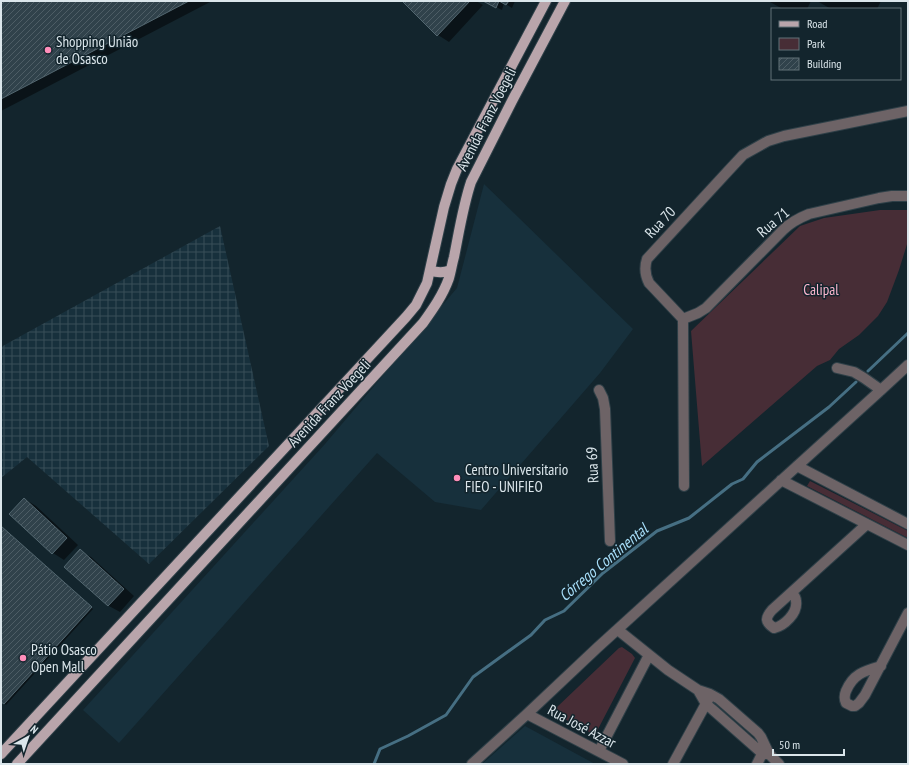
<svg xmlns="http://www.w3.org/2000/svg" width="909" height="765" font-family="'PT Sans Narrow',sans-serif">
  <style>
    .built { fill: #17303c }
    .industrial { fill: url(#industrial-grid) }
    .green { fill: #472d36 }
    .shadow { fill: #0007 }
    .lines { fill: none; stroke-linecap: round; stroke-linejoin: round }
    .stream { stroke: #466f83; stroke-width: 3 }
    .building { fill: url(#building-hatch); stroke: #536770 }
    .minor-casing { stroke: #2f4048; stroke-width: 12 }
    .major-casing { stroke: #2f4048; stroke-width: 12 }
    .minor { stroke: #6d6366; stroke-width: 10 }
    .major { stroke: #b9a5ab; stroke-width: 10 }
    .poi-dot { fill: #ff8eba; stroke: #13252d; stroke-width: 1.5 }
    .labels { text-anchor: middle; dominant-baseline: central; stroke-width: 3; stroke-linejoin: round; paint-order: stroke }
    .poi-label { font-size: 15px; fill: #dbe6eb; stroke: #13252d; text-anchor: start }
    .street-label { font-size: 15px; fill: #dbe6eb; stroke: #13252d }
    .park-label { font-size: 15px; fill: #fab5cd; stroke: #13252d }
    .water-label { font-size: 16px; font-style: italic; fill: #a7def9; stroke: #13252d }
  </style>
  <defs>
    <pattern id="industrial-grid" width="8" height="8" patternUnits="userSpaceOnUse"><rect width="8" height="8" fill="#17303c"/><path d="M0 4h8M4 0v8" fill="none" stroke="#384e58"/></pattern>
    <pattern id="building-hatch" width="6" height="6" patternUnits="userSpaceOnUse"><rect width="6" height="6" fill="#30424b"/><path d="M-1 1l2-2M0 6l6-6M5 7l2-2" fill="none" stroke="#4d5d65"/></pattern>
  </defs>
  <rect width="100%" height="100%" fill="#13252d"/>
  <path class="built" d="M484 184 633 329 600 373 481 510 435 502 377 453 119 743 83 710 325 444 457 288Z
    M525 726 595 764H482Z"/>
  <path class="industrial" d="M220 226 269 446 149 564 27 457 1 478V347Z"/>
  <path class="green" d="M880 210H908V241L899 270 887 302 878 316 859 335 839 349 830 360 817 366 702 466 691 331 800 226 824 218Z
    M810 481 908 531V538L807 486Z
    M622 647 632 654 635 658 596 733 593 734 555 714 554 711 556 708 619 648Z"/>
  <path class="shadow" d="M1 1H212L1 111Z
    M404 1H476L483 5 449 42 438 35Z
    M484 1H515L512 8 504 3 502 10Z
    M768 1H811L807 9H783Z
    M817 1H881L877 9H831Z
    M25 499 36 506 78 545 64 560 53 553 11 514Z
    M1 526 93 609 6 705 1 700Z
    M80 551 91 557 134 596 120 612 109 606 65 567Z"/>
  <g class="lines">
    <path class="stream" d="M868 371 908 333
      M374 764 380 749 408 736 446 715 473 677 531 635 545 620 564 611 603 573 657 531 689 518 732 484 743 479 757 462 829 407 856 382"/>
  </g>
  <path class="building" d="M1 1H189L1 99Z
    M402 1H470L437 36Z
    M483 1H509L506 5 499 1 496 8Z
    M24 498 67 538 52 554 9 514Z
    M1 526 92 607 4 704 1 702Z
    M80 549 124 589 108 606 64 567Z"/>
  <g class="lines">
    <g class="minor-casing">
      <path id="minor" d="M683 319 698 313 706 308 783 230C791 222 799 218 809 214L879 198 892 196H907
        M837 368 854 372 864 378 881 390
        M599 390 603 398 605 409 610 541
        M797 466 908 524
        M781 480 908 545
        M684 486 683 319 649 283C645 275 644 268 647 259L729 170 743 155 768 141 784 136 908 111
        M792 593C794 595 796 598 796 601 798 613 784 626 774 628 765 622 765 618 772 610L867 524
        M618 630 668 670 698 690 710 694 719 699 758 733 761 737 769 754 779 764
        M881 666C864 671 853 674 846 691 844 696 844 699 846 703L852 706H855L859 703 865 695 908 613
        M698 690 706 704 712 709 763 754H769
        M527 714 623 764
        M599 751 649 655
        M472 764 527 714 597 648 774 487 881 390 908 365
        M673 764 709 698
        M757 764 765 748"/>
    </g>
    <g class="major-casing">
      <path id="major" d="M430 270C438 273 443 273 451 270
        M1 754 406 317 416 305 427 283 444 207 451 184 457 169 546 1
        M17 764 423 323C433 309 443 295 449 278 451 271 452 264 454 257 459 232 463 206 471 182L512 101 565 1"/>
    </g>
    <use href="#minor" class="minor"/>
    <use href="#major" class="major"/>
  </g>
  <g class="poi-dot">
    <circle cx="48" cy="50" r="4"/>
    <circle cx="457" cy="478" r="4"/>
    <circle cx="23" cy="658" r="4"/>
  </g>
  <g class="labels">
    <g class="poi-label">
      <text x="56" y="41">Shopping União<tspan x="56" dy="17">de Osasco</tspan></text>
      <text x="465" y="469">Centro Universitario<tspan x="465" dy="17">FIEO - UNIFIEO</tspan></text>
      <text x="31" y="649">Pátio Osasco<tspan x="31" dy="17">Open Mall</tspan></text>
    </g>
    <g class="street-label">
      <text transform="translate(486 119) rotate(-63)">Avenida Franz Voegeli</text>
      <text transform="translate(660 222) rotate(-47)">Rua 70</text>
      <text transform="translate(773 222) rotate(-40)">Rua 71</text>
      <text transform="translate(329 403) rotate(-47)">Avenida Franz Voegeli</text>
      <text transform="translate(592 465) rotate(-93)">Rua 69</text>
      <text transform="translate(582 726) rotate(28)">Rua José Azzar</text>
    </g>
    <g class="park-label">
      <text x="821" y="289">Calipal</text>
    </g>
    <g class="water-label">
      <text transform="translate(603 562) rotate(-40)">Córrego Continental</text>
    </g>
  </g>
  <rect width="909" height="765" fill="none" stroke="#dbe6eb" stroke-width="4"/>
  <rect x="771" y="8" width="130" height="72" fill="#13252d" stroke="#637279"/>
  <rect x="779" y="21" width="20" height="6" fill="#b9a5ab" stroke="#637279"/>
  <text x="807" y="28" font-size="12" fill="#dbe6eb">Road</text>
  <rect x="779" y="38" width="20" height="12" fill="#472d36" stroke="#637279"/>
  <text x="807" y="48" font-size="12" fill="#dbe6eb">Park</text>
  <rect x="779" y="58" width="20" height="12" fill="url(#building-hatch)" stroke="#637279"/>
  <text x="807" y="68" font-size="12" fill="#dbe6eb">Building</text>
  <g transform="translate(28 737) rotate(40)" stroke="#13252d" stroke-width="3" paint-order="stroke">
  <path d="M0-3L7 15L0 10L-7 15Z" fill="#dbe6eb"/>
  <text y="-6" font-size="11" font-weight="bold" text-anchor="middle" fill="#dbe6eb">N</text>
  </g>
  <path d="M773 749v6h71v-6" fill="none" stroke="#dbe6eb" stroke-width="2"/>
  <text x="779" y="749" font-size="12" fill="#dbe6eb" stroke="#13252d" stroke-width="3" paint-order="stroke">50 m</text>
</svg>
